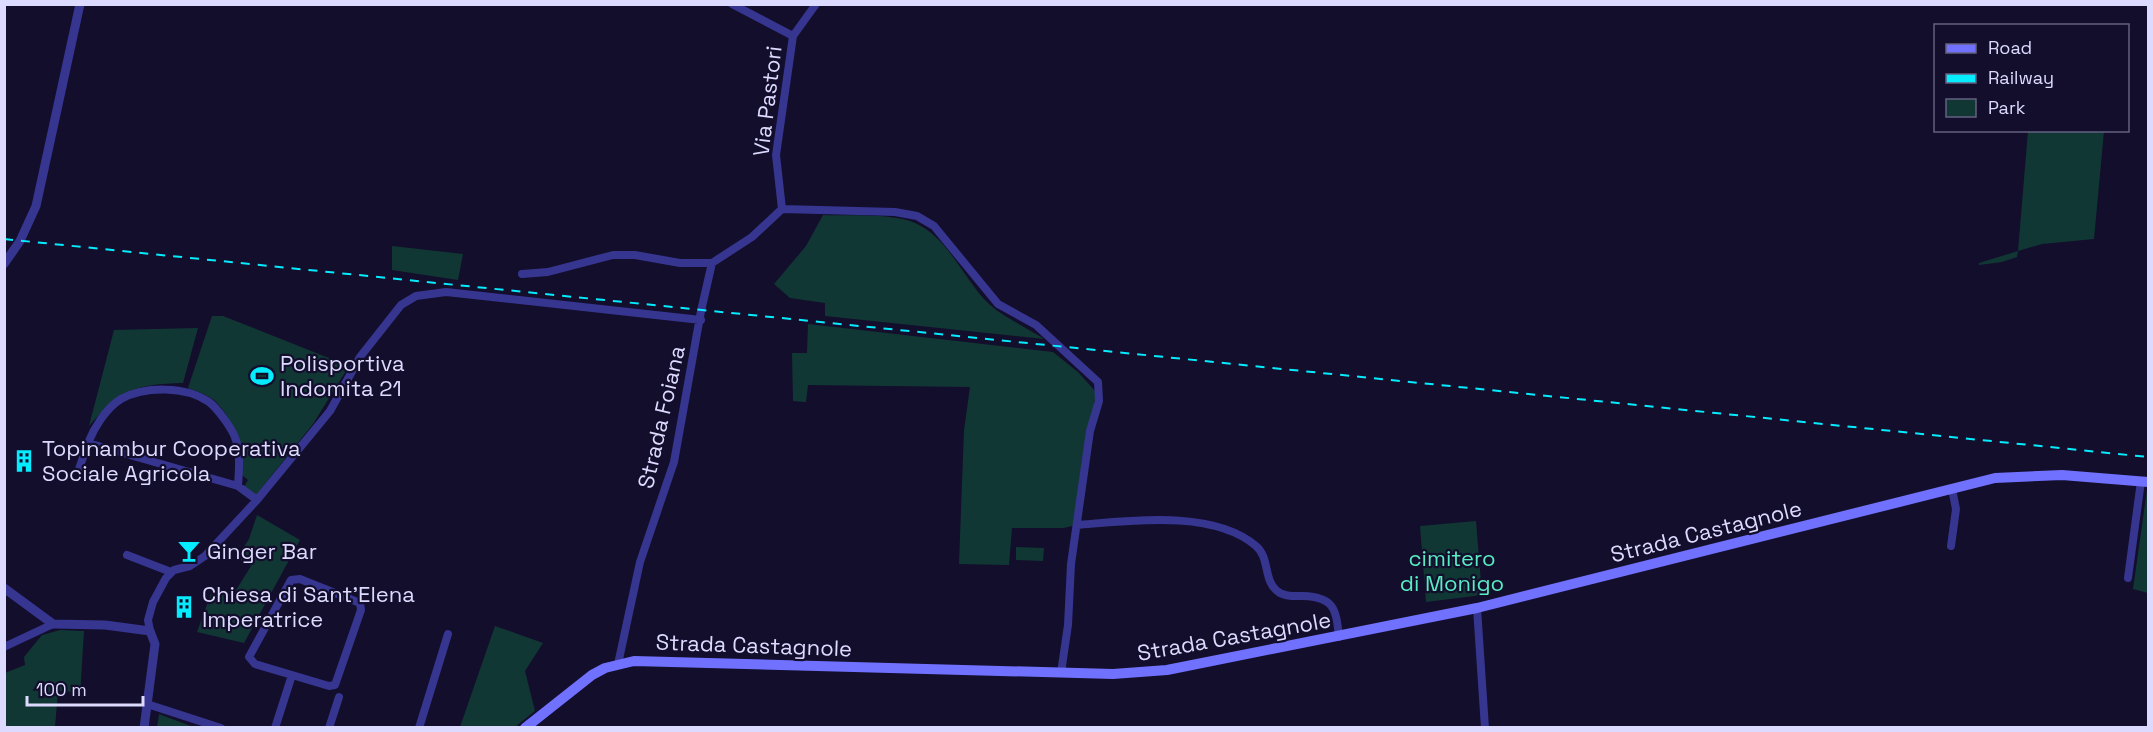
<svg xmlns="http://www.w3.org/2000/svg" width="2153" height="732" font-family="'Space Grotesk',sans-serif">
  <style>
    .green { fill: #113735 }
    .lines { fill: none; stroke-linecap: round; stroke-linejoin: round }
    .minor { stroke: #363590; stroke-width: 8 }
    .tertiary { stroke: #363590; stroke-width: 9 }
    .secondary { stroke: #7171ff; stroke-width: 10 }
    .rail { stroke: #06ecff; stroke-width: 2; stroke-dasharray: 9 8; stroke-linecap: butt }
    .labels { text-anchor: middle; dominant-baseline: central; stroke-width: 4.5; stroke-linejoin: round; paint-order: stroke }
    .street-label { font-size: 22px; fill: #dddaff; stroke: #130e2c }
    .poi-label { font-size: 22px; fill: #dddaff; stroke: #130e2c; text-anchor: start }
    .park-label { font-size: 22px; fill: #59ecc4; stroke: #130e2c }
  </style>
  <rect width="100%" height="100%" fill="#130e2c"/>
  <path class="green" d="M2028 131H2104L2094 239 2042 244 2018 251 2017 257 2002 262 1979 265V263L2018 251Z
    M823 215C848 216 894 213 915 223 948 237 964 280 989 304 1003 317 1028 328 1044 339L825 316V303L790 298 774 284 806 246Z
    M392 246 463 254 458 280 392 270Z
    M212 316H223L349 366 313 424 256 495 244 487 248 480 242 475C244 449 234 419 214 400 208 395 196 391 188 388Z
    M808 324 1053 352 1078 372 1096 392 1077 525 1063 528H1012L1009 565 959 564 964 430 970 387 808 385 806 402 793 401 792 353H807Z
    M198 328 183 383C135 384 121 390 89 426L114 330Z
    M2147 490H2148V593L2133 589Z
    M257 515 300 540 244 643 197 632 213 588 230 600 251 566 237 558 249 539Z
    M1476 521 1482 595 1426 602 1420 526Z
    M1016 547 1044 548 1043 561 1016 560Z
    M495 626 543 643 525 671 535 711 515 727H460Z
    M60 630 84 631 80 696 73 692 58 691 55 727H5V673L25 665 24 657 42 635Z
    M159 714 193 727H157Z"/>
  <g class="lines">
    <path class="minor" d="M732 4 793 36
      M782 209 895 212 917 216 934 226 998 304 1036 325 1098 382 1099 401 1090 431 1071 564 1068 625 1061 673
      M782 209 776 155 793 36 816 4
      M522 274 548 272 613 255H635L680 263H712
      M88 443C94 428 106 408 121 399 145 386 186 386 209 402 217 408 230 426 234 435 241 450 239 470 238 486
      M79 469 88 443 238 486 257 500
      M1077 525C1128 521 1213 509 1256 546 1271 559 1262 582 1280 593 1287 597 1295 596 1303 596 1335 597 1336 610 1339 637
      M1951 546 1956 509 1952 489
      M127 555 171 572
      M2128 578 2141 481
      M1477 608 1485 728
      M150 631 148 620 153 602 166 578 174 570 190 566 205 556 257 500 330 411 360 357 401 305 416 296 446 292 701 320
      M4 647 53 624
      M618 664 640 562 674 462 701 311 712 263 752 237 782 209
      M147 704 221 728
      M275 728 292 675 329 686 335 685 361 610 360 603 300 579 291 580 249 657 255 664 292 675
      M329 728 339 697
      M419 728 448 634"/>
    <path class="tertiary" d="M4 264 20 241 36 206 80 4
      M4 588 53 624 105 625 150 631 155 644 144 728"/>
    <path class="secondary" d="M525 728 592 675 605 668 634 661 1113 674 1167 670 1477 608 1995 478 2062 475 2148 482"/>
    <path class="rail" d="M4 239 2148 457"/>
  </g>
  <defs>
    <g id="stadium-bare" transform="scale(1.8)"><path d="M0-5a6.5 5 0 1 0 0 10a6.5 5 0 1 0 0-10ZM-3.5-1.8h7v3.6h-7Z" fill="#06ecff" stroke="#130e2c" stroke-width="2.5" paint-order="stroke"/></g>
    <g id="building-bare" transform="scale(1.8)"><path d="M-4-6H4V6H1V3H-1V6H-4ZM-2.5-4.3h1.7v1.8h-1.7ZM.8-4.3h1.7v1.8H.8ZM-2.5-1h1.7V.8h-1.7ZM.8-1h1.7V.8H.8Z" fill="#06ecff" stroke="#130e2c" stroke-width="2.5" paint-order="stroke"/></g>
    <g id="bar-bare" transform="scale(1.8)"><path d="M-6-5H6L.8 .8V4.5H3.5V6h-7V4.5H-.8V.8Z" fill="#06ecff" stroke="#130e2c" stroke-width="2.5" paint-order="stroke"/></g>
  </defs>
  <g fill-rule="evenodd">
    <use href="#stadium-bare" x="262" y="376"/>
    <use href="#building-bare" x="24" y="461"/>
    <use href="#bar-bare" x="189" y="551"/>
    <use href="#building-bare" x="184" y="607"/>
  </g>
  <g class="labels">
    <g class="street-label">
      <text transform="translate(767 101) rotate(-83)">Via Pastori</text>
      <text transform="translate(661 417) rotate(-77)">Strada Foiana</text>
      <text transform="translate(1706 531) rotate(-14)">Strada Castagnole</text>
      <text transform="translate(1234 636) rotate(-10)">Strada Castagnole</text>
      <text transform="translate(754 645) rotate(2)">Strada Castagnole</text>
    </g>
    <g class="poi-label">
      <text x="280" y="363">Polisportiva<tspan x="280" dy="25">Indomita 21</tspan></text>
      <text x="42" y="448">Topinambur Cooperativa<tspan x="42" dy="25">Sociale Agricola</tspan></text>
      <text x="207" y="551">Ginger Bar</text>
      <text x="202" y="594">Chiesa di Sant'Elena<tspan x="202" dy="25">Imperatrice</tspan></text>
    </g>
    <g class="park-label">
      <text x="1452" y="558">cimitero<tspan x="1452" dy="25">di Monigo</tspan></text>
    </g>
  </g>
  <rect width="2153" height="732" fill="none" stroke="#dddaff" stroke-width="12"/>
  <rect x="1934" y="24" width="195" height="108" fill="#130e2c" stroke="#646080" stroke-width="1.5"/>
  <rect x="1946" y="44" width="30" height="9" fill="#7171ff" stroke="#646080" stroke-width="1.5"/>
  <text x="1988" y="54" font-size="18" fill="#dddaff">Road</text>
  <rect x="1946" y="74" width="30" height="9" fill="#06ecff" stroke="#646080" stroke-width="1.5"/>
  <text x="1988" y="84" font-size="18" fill="#dddaff">Railway</text>
  <rect x="1946" y="99" width="30" height="18" fill="#113735" stroke="#646080" stroke-width="1.5"/>
  <text x="1988" y="114" font-size="18" fill="#dddaff">Park</text>
  <path d="M27 696v9h116v-9" fill="none" stroke="#dddaff" stroke-width="3"/>
  <text x="36" y="696" font-size="18" fill="#dddaff" stroke="#130e2c" stroke-width="4.5" paint-order="stroke">100 m</text>
</svg>
